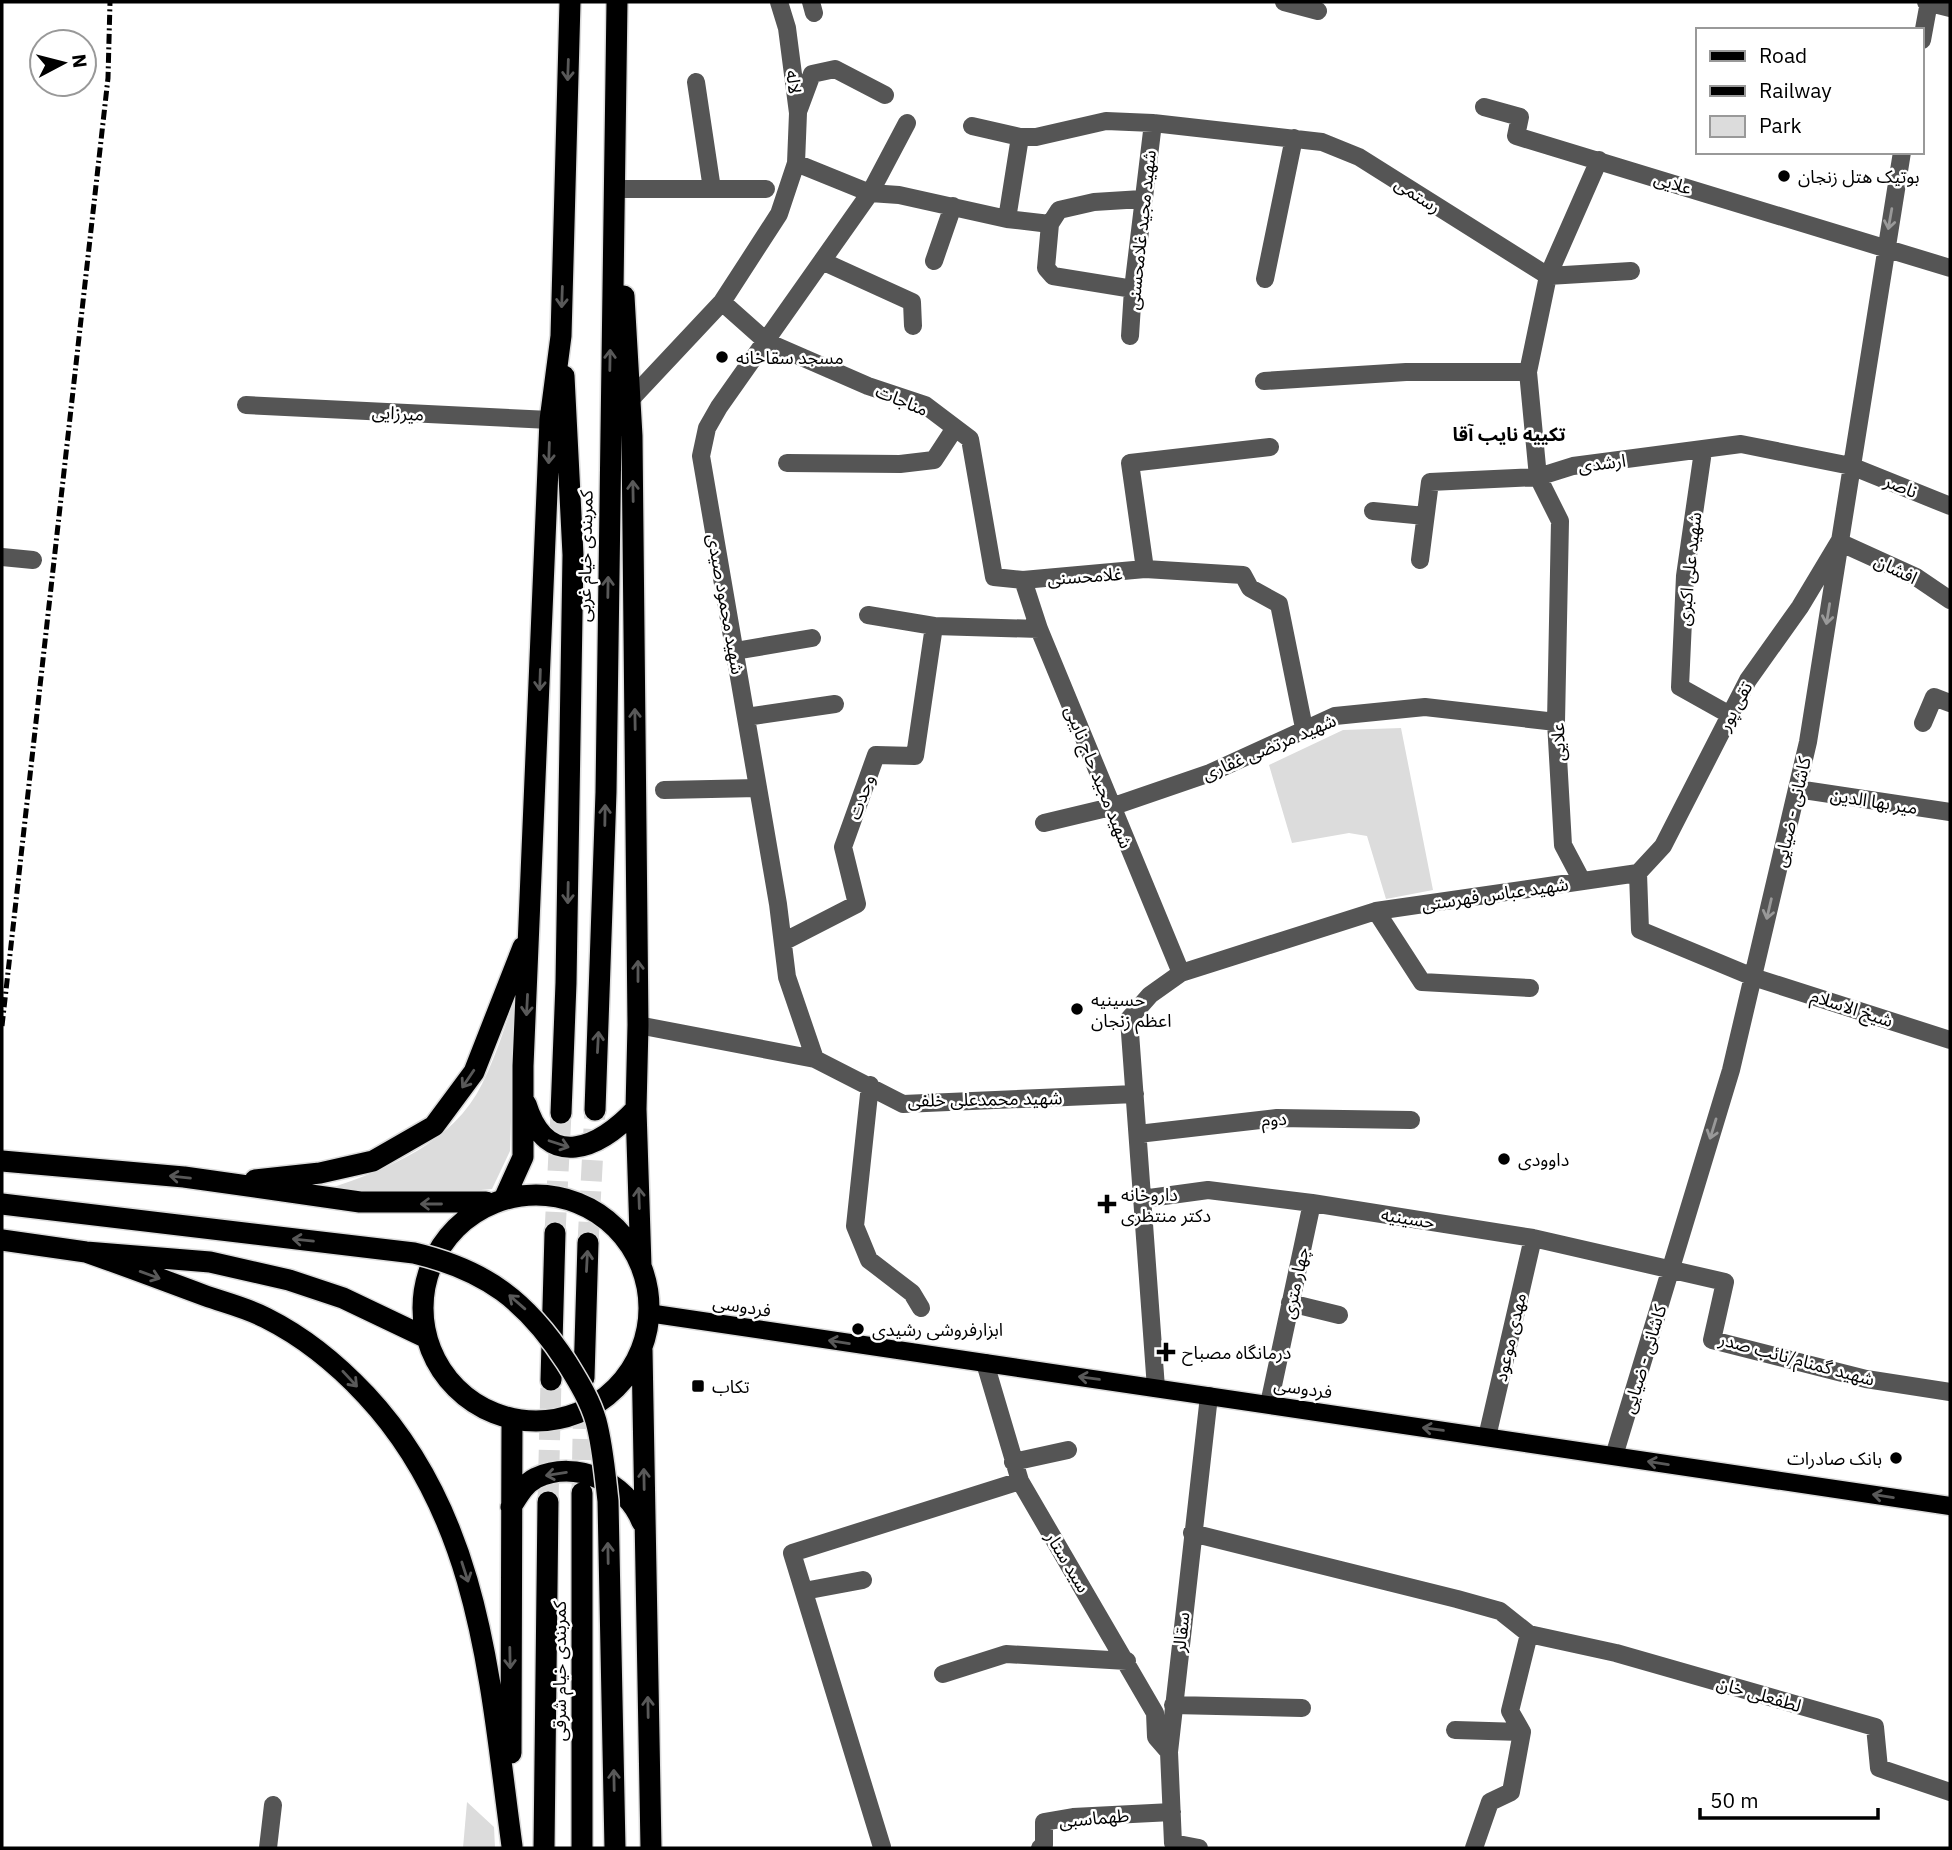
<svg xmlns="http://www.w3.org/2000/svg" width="1952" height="1850" font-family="'IBM Plex Sans','Noto Sans Arabic',sans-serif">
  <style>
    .green { fill: #dcdcdc }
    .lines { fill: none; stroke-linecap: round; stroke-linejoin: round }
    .highway-tunnel { stroke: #d9d9d9; stroke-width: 21; stroke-dasharray: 21 10; stroke-linecap: butt }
    .major-casing { stroke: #dbdbdb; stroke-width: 21 }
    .highway-casing { stroke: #dbdbdb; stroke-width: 24 }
    .minor { stroke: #555; stroke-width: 18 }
    .major { stroke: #000; stroke-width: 18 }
    .highway { stroke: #000; stroke-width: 21 }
    .rail { stroke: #000; stroke-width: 5; stroke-dasharray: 10 3.5 2 3.5; stroke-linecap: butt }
    .highway-bridge-casing { stroke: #dbdbdb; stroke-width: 24; stroke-linecap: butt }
    .highway-bridge { stroke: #000; stroke-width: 21 }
    .oneway { stroke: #595959 }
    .oneway2 { stroke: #999 }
    .poi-dot { fill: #000; stroke: #fff; stroke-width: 2.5 }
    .labels { text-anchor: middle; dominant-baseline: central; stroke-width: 5; stroke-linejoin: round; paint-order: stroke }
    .street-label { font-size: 18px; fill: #000; stroke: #fff }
    .poi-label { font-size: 18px; fill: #000; stroke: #fff; text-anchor: start }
    .neighbourhood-label { font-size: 19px; font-weight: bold; fill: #000; stroke: #fff }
  </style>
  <rect width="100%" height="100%" fill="#fff"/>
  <path class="green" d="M1401 728 1433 890 1386 899 1367 836 1349 833 1292 843 1269 765 1343 730Z
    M515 998 510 1151 492 1189C440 1194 382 1200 331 1188 388 1169 454 1142 482 1084 496 1056 505 1026 515 998Z
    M467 1802 494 1827 495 1848H463Z"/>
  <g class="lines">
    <path class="highway-tunnel" d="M555 1233 561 1113
      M588 1243 595 1110
      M582 1491 584 1387
      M548 1502 551 1380"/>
    <g class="major-casing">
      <path id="major" d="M648 1313 1950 1506"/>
    </g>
    <g class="highway-casing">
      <path id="highway" d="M624 296 632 436 638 1025 636 1109 641 1266
        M526 1104C547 1172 599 1149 636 1109
        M595 1110 606 792 617 2
        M561 1113 566 983 573 555 564 376
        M2 1161 184 1177 360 1202H486
        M255 1180 320 1173 373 1161 434 1126 474 1072 523 947
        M423 1308a113 113 0 1 1 226 0a113 113 0 1 1-226 0Z
        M504 1199 523 1157V1066L550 420 561 336 570 2
        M2 1240 86 1252 210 1262 289 1280 343 1298 427 1338
        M86 1252C126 1266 166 1281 206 1296 226 1303 247 1308 266 1318 304 1337 337 1364 366 1395 482 1519 490 1685 512 1846
        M642 1350 651 1848
        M584 1378 588 1243
        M551 1380 555 1233
        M582 1493V1848
        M511 1507C518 1496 524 1484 536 1478 577 1459 627 1483 642 1522
        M511 1753 512 1419
        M544 1848 548 1502"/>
    </g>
    <path class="minor" d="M811 2 814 13
      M1284 2 1318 11
      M1926 2 1950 8
      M1922 40 1929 2
      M696 82 712 189
      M1484 107 1520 117 1516 136 1950 268
      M799 109 812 74 835 69 885 95
      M972 126 1020 137
      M796 163 870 193 899 195 1007 219 1020 137H1036L1106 121 1153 123 1322 142 1359 157 1548 276 1599 160
      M614 189H766
      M1007 219 1050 224 1059 210 1094 202 1142 199
      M1050 224 1046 268 1053 276 1133 289
      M822 261 912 302 913 326
      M934 261 953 206
      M1265 279 1294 138
      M722 302 767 342 868 386 925 405 970 439 994 577 1023 580 1145 569 1243 575 1250 588 1279 604 1304 728
      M1130 336 1133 289 1153 123
      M1264 381 1406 372H1528
      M630 400 722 302 779 214 796 163 798 113 787 28 779 2
      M246 405 550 420
      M1703 451 1685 576 1680 687 1730 715
      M787 463 900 464 934 460 955 428
      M1373 511 1425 516
      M2 557 33 560
      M1420 560 1430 482 1538 477 1573 466 1741 444 1851 466 1950 506
      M1145 569 1130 463 1270 447
      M1023 580 1039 629 1181 973
      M868 615 934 626
      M735 651 812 638
      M746 717 835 704
      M1923 723 1934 697 1950 703
      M1797 789 1950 812
      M664 790 758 788
      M1044 823 1111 807 1210 773 1335 716 1425 707 1556 722
      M1638 873 1663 846 1748 680 1800 607 1839 542 1916 577 1950 600
      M1582 881 1563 845 1556 722 1560 521 1538 477 1528 372 1548 276 1631 271
      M1376 911 1422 982 1530 988
      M783 942 857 904 843 847 876 755 915 756 934 626 1039 629
      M638 1025 815 1059 903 1104 1135 1094
      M815 1059 787 977 778 904 701 456 707 428 719 407 870 193 907 123
      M870 1085 855 1226 869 1260 912 1293 921 1308
      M1138 1134 1277 1118 1411 1120
      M1142 1199 1208 1190 1312 1203 1533 1238 1725 1282 1712 1340 1866 1379 1950 1392
      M1290 1303 1339 1315
      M985 1363 1020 1481 1155 1713 1156 1737 1169 1752
      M1156 1388 1129 1019 1150 995 1181 973 1376 911 1638 873 1640 930 1753 977 1950 1040
      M1269 1404 1312 1203
      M1487 1437 1533 1238
      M1614 1456 1731 1070 1808 742 1902 152
      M1013 1462 1068 1450
      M1192 1533 1457 1599 1500 1611 1529 1634 1616 1653 1875 1727 1879 1768 1950 1792
      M804 1591 863 1580
      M943 1674 1006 1654 1127 1661
      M1173 1705 1302 1708
      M1455 1730 1522 1732
      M882 1847 792 1553 1020 1481
      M268 1848 273 1805
      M1040 1848 1044 1845V1822L1073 1817 1172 1812
      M1199 1848 1173 1843 1169 1752 1209 1396
      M1474 1848 1490 1802 1511 1792 1522 1732 1510 1711 1529 1634"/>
    <use href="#major" class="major"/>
    <use href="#highway" class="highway"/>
    <path class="rail" d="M2 1026 108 78 110 2"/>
    <g class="highway-bridge-casing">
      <path id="highway-bridge" d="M2 1204 414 1253C486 1270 527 1301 567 1363 578 1381 590 1400 596 1421 603 1447 605 1475 608 1501L615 1848"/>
    </g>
    <use href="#highway-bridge" class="highway-bridge"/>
  </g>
  <defs><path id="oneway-shaft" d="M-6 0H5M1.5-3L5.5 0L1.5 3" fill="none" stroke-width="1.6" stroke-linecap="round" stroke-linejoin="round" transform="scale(1.75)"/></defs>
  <g class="oneway">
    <use href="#oneway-shaft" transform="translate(568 70) rotate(92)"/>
    <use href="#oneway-shaft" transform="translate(562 297) rotate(92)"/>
    <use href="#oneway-shaft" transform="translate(610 360) rotate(-89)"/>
    <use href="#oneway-shaft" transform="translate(549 453) rotate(92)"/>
    <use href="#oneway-shaft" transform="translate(633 491) rotate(-91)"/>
    <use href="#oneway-shaft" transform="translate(608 587) rotate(-89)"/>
    <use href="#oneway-shaft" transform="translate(540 680) rotate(92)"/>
    <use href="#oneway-shaft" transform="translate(635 719) rotate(-91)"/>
    <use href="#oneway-shaft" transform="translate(605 815) rotate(-89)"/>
    <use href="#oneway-shaft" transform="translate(568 893) rotate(91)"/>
    <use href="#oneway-shaft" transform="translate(638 971) rotate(-90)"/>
    <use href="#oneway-shaft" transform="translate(527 1005) rotate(93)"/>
    <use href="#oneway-shaft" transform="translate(598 1042) rotate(-87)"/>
    <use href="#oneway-shaft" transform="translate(468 1079) rotate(124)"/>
    <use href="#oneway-shaft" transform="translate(559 1144) rotate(18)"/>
    <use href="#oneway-shaft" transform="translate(180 1177) rotate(-174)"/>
    <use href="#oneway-shaft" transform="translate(639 1198) rotate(-92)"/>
    <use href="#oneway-shaft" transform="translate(431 1204) rotate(180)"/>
    <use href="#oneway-shaft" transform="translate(303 1240) rotate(-174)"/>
    <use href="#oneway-shaft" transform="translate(587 1261) rotate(-87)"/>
    <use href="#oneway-shaft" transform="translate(150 1275) rotate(20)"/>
    <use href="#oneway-shaft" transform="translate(517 1302) rotate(-139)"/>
    <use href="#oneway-shaft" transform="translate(839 1342) rotate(-171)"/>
    <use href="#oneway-shaft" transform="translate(1089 1378) rotate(-172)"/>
    <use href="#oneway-shaft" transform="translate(350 1379) rotate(47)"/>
    <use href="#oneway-shaft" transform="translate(1433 1429) rotate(-172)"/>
    <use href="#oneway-shaft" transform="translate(1658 1463) rotate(-171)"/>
    <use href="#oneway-shaft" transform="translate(556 1474) rotate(171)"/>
    <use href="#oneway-shaft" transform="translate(644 1479) rotate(-91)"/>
    <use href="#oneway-shaft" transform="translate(1883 1496) rotate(-171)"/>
    <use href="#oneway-shaft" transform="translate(608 1553) rotate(-91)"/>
    <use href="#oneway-shaft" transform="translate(465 1572) rotate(72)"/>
    <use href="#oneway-shaft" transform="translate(510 1658) rotate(89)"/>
    <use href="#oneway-shaft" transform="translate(648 1707) rotate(-91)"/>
    <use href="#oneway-shaft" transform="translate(614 1780) rotate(-91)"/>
  </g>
  <g class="oneway2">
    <use href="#oneway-shaft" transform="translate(1890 219) rotate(100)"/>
    <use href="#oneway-shaft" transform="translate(1828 614) rotate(99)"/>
    <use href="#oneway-shaft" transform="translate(1769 909) rotate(103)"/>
    <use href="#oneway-shaft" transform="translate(1713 1129) rotate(107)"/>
  </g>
  <g class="poi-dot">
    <circle cx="1784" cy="176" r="7"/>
    <circle cx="722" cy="357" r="7"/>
    <circle cx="1077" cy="1009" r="7"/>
    <circle cx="1504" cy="1159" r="7"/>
    <path d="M1103.5 1193.5h7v7h7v7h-7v7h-7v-7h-7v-7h7z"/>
    <circle cx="858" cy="1329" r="7"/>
    <path d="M1162.5 1341.5h7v7h7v7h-7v7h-7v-7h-7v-7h7z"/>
    <rect x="691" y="1379" width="14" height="14" rx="3.5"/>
    <circle cx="1896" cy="1458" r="7"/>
  </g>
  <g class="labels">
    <g class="street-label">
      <text transform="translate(794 82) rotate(83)">لاله</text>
      <text transform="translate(1673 183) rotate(17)">علایی</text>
      <text transform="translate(1418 195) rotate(33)">رستمی</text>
      <text transform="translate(1141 230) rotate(-84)">شهید مجید غلامحسنی</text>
      <text transform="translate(902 400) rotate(22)">مناجات</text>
      <text transform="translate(398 413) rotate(3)">میرزایی</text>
      <text transform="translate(1602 463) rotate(-7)">ارشدی</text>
      <text transform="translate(1901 486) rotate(22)">ناصر</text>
      <text transform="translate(585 556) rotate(-89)">کمربندی خیام غربی</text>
      <text transform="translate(1689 569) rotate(-84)">شهید علی اکبری</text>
      <text transform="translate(1896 569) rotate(26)">افشان</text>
      <text transform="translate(1085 576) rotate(-4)">غلامحسنی</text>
      <text transform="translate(726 604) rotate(80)">شهید محمود صیدی</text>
      <text transform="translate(1735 706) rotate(-62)">تقی پور</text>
      <text transform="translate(1558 742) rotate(-92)">علایی</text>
      <text transform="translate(1269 747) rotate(-23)">شهید مرتضی غفاری</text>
      <text transform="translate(1099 777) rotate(68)">شهید مجید حاج نایبی</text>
      <text transform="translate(861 797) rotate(-70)">وحدت</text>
      <text transform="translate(1874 801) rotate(9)">میر بها الدین</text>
      <text transform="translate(1792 812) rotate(-77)">کاشانی - ضیایی</text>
      <text transform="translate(1495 894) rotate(-8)">شهید عباس فهرستی</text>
      <text transform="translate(1852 1008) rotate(18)">شیخ الاسلام</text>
      <text transform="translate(985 1099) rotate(-1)">شهید محمدعلی خلفی</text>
      <text transform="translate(1274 1119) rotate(-3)">دوم</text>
      <text transform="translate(1408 1218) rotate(9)">حسینیه</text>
      <text transform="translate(1295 1283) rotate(-78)">چهار متری</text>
      <text transform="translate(742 1306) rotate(9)">فردوسی</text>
      <text transform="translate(1510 1337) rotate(-77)">مهدی موعود</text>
      <text transform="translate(1644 1359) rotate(-73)">کاشانی - ضیایی</text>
      <text transform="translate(1797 1359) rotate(15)">شهید گمنام/نائب صدر</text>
      <text transform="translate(1303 1388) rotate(8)">فردوسی</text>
      <text transform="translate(1068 1562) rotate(59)">سید ستار</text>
      <text transform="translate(1181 1632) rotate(-84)">سقالر</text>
      <text transform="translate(559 1671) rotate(-90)">کمربندی خیام شرقی</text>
      <text transform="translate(1759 1694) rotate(16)">لطفعلی خان</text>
      <text transform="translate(1094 1818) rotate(-5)">طهماسبی</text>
    </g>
    <g class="poi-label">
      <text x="1798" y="176">بوتیک هتل زنجان</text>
      <text x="736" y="357">مسجد سقاخانه</text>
      <text x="1091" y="999">حسینیه<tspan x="1091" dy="21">اعظم زنجان</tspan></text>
      <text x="1518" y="1159">داوودی</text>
      <text x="1121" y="1194">داروخانه<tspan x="1121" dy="21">دکتر منتظری</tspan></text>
      <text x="872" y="1329">ابزارفروشی رشیدی</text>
      <text x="1182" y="1352">درمانگاه مصباح</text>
      <text x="712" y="1386">تکاب</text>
      <text x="1882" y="1458" text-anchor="end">بانک صادرات</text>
    </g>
    <g class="neighbourhood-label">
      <text x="1509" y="434">تکییه نایب آقا</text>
    </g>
  </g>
  <rect width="1952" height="1850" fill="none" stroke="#000000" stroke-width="7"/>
  <rect x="1696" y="28" width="228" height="126" fill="#ffffff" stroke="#999999" stroke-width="2"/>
  <rect x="1710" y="51" width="35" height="10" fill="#000000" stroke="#999999" stroke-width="2"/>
  <text x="1759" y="63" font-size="21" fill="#000000">Road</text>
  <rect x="1710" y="86" width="35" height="10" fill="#000000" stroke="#999999" stroke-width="2"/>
  <text x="1759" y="98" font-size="21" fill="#000000">Railway</text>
  <rect x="1710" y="116" width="35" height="21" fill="#dcdcdc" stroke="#999999" stroke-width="2"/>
  <text x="1759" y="133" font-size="21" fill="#000000">Park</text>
  <g transform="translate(63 63) rotate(83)"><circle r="33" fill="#ffffff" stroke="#999999" stroke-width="2"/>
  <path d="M0-5L12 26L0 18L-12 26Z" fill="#000000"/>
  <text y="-10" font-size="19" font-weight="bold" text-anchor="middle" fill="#000000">N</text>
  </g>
  <path d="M1700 1808v10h178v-10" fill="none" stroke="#000000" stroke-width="3.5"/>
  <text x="1710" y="1808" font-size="21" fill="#000000" stroke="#ffffff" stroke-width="5" paint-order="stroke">50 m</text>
</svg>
